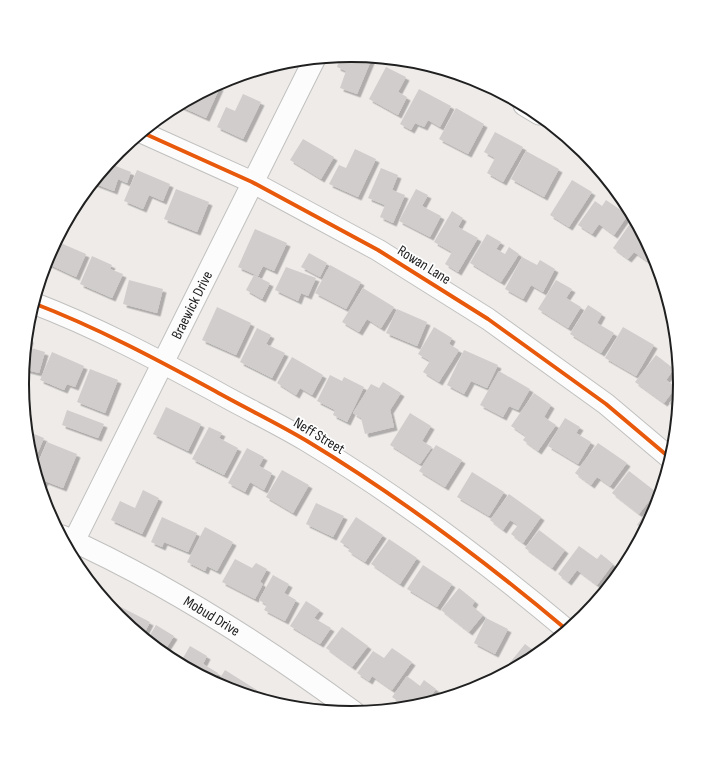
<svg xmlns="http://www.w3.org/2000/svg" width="702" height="767" font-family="'Sofia Sans Condensed',sans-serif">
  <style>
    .building { fill: #d1cdcc; filter: url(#shadow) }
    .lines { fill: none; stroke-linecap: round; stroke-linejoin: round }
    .minor-casing { stroke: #c1c0bf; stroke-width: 23 }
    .minor { stroke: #fcfcfc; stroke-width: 21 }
    .cycleway-casing { stroke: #fff; stroke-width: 6 }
    .cycleway { stroke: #e8590c; stroke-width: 4 }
    .labels { text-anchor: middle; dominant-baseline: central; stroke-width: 3.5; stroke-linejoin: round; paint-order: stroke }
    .street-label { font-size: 15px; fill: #202020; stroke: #fff }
    .rim { fill: none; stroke: #202020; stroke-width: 2 }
  </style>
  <defs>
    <filter id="shadow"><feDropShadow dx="3.5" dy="3.5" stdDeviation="0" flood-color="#0004"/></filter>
  </defs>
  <rect width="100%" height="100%" fill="#eeebe9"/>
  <path class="building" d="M341 55H351L372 58 357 94 340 88 346 71 337 67Z
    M386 67 406 77 398 92 407 97 398 115 369 99Z
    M216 85 220 87 206 118 177 105Z
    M419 89 451 106 440 127 428 120 424 127 415 123 411 130 400 124Z
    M243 94 261 102 243 139 217 127 226 107 235 111Z
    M456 108 484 124 468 154 439 139Z
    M495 132 523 147 503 182 487 173 495 158 484 152Z
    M303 139 334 157 321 179 290 160Z
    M355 149 376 159 358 197 329 184 339 165 346 168Z
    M526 151 559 169 544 197 511 179Z
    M108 163 131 172 127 183 118 179 114 191 93 183Z
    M381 168 398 175 392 190 405 195 393 223 380 217 385 205 368 198Z
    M137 170 170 184 163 201 149 195 143 209 124 201Z
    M572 180 592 192 569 227 550 215Z
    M176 189 209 202 197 232 164 219Z
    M416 189 428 195 422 206 441 216 430 237 399 221Z
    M606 200 628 215 614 235 599 224 592 234 578 225 595 201 602 206Z
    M452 211 463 218 458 227 478 238 458 272 445 264 452 252 434 242Z
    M632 221 637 225 653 254 647 261 634 252 628 259 613 248Z
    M255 229 287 243 274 271 263 266 258 276 238 267Z
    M487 234 501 242 496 249 505 254 509 247 519 254 501 282 470 263Z
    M56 241 86 254 76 277 46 263Z
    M309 253 327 263 320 277 301 267Z
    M92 256 112 265 110 269 123 274 112 298 80 284Z
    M522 257 537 265 540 260 555 269 543 292 531 285 523 299 505 289Z
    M655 258 659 271 650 266Z
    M330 265 361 282 346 309 315 293Z
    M286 267 316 278 308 296 301 293 298 301 275 290Z
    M254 275 270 283 262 299 246 290Z
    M129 280 163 289 157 313 123 304Z
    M556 280 572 289 566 298 581 307 568 328 538 309Z
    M363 288 394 307 381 328 367 319 359 332 342 322Z
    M588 305 602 314 597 323 614 333 601 353 570 334Z
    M217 307 251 323 236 355 202 340Z
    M397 309 427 322 417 346 386 333Z
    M434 327 452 338 449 344 459 350 439 382 423 372 430 361 418 354Z
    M623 327 654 345 636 376 605 358Z
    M257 328 271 335 266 344 285 353 272 378 240 362Z
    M27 338 30 339 28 347 45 352 39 373 23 369Z
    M464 350 498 365 487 388 471 381 464 394 447 385Z
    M52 352 84 366 75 387 67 384 64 390 40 380Z
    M656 355 674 369 666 380 676 387 664 403 635 382Z
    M292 357 323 375 312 395 300 388 296 395 277 383Z
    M90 369 118 380 105 413 77 402Z
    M499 371 530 389 518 410 509 406 503 417 480 405Z
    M330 375 342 381 344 377 364 387 347 422 333 415 335 410 317 401Z
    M383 382 401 393 390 410 394 427 365 434 361 418 353 413 371 384 379 388Z
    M534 393 551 405 544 417 556 425 538 451 523 440 526 436 511 426Z
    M679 393 677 411 669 403Z
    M166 407 201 424 188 451 153 434Z
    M67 410 104 424 98 438 62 425Z
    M410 413 431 426 422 441 432 447 420 464 390 445Z
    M565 418 580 427 576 433 591 442 578 464 548 446Z
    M209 427 222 433 219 438 238 448 224 475 192 459Z
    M27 431 44 438 33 464 28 447Z
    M47 442 77 454 63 488 45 481 42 487 40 486 35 470Z
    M598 443 627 463 610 486 597 477 591 485 575 473Z
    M436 445 462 460 445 487 419 471Z
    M247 448 264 457 259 466 272 473 264 490 250 482 245 492 228 483Z
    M282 470 309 485 293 513 266 497Z
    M629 471 656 492 639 514 612 493Z
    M472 472 504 492 489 516 457 497Z
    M143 490 159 498 142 534 111 520 120 501 135 508Z
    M660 492 655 510 644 529 637 525Z
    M509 494 541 517 523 543 511 534 518 525 510 520 503 530 490 520Z
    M316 503 344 516 333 537 306 524Z
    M162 517 197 533 188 552 164 542 162 547 151 542Z
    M356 517 383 535 365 562 348 551 350 548 340 542Z
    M205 527 233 542 217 571 207 566 205 571 187 562Z
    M539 530 565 550 552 568 525 548Z
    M389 539 417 558 400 584 371 564Z
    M579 546 597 559 601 554 613 564 597 585 577 570 568 582 558 574Z
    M235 559 252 568 256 563 267 569 260 582 263 584 255 599 222 582Z
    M423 565 452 584 437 607 407 589Z
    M273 575 289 584 284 593 296 600 285 621 264 610 267 605 259 600Z
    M614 575 616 577 594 603 593 602Z
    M459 588 475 601 472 606 483 615 469 632 441 610Z
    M102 596 115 602 112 608 110 606Z
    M306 601 320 610 314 618 331 628 320 644 290 626Z
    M119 606 150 622 143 636 115 612Z
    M486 618 508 629 495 654 474 643Z
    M156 625 174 636 165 650 178 658 176 661 147 640Z
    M342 627 368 646 352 667 326 648Z
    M525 644 538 654 513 668 508 665Z
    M190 646 207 656 203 664 218 673 213 681 180 663Z
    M392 648 412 662 392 690 372 676 369 681 357 673 373 651 384 658Z
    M225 670 257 690 253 696 217 683Z
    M407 676 420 686 424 680 436 689 426 703 406 707 392 697Z
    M260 694 271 701 257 697Z"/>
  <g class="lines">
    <g class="minor-casing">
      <g id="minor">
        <path d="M524 105 539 114"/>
        <path d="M141 132 252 182 378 250 488 319 606 404 670 458"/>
        <path d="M33 303C96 327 156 359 215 391 245 408 277 423 307 441 398 496 485 561 567 630"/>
        <path id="s1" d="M62 536C165 582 263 645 354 712"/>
        <path id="s2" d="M69 551 315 58"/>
      </g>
    </g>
    <use href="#minor" class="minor"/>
    <g class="cycleway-casing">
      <path id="cycleway" d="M141 132 252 182 378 250 488 319 606 404 670 458
        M33 303C96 327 156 359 215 391 245 408 277 423 307 441 398 496 485 561 567 630"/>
    </g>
    <use href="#cycleway" class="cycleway"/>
  </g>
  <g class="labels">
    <g class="street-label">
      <text transform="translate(424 265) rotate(32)">Rowan Lane</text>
      <text stroke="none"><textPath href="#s2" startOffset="275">Braewick Drive</textPath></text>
      <text transform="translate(319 436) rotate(31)">Neff Street</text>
      <text stroke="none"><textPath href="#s1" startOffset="170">Mobud Drive</textPath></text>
    </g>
  </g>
  <path d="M0 0H702V767H0ZM29 384a322 322 0 1 1 644 0a322 322 0 1 1-644 0Z" fill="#fff" fill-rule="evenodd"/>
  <path class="rim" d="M29 384a322 322 0 1 1 644 0a322 322 0 1 1-644 0Z"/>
</svg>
